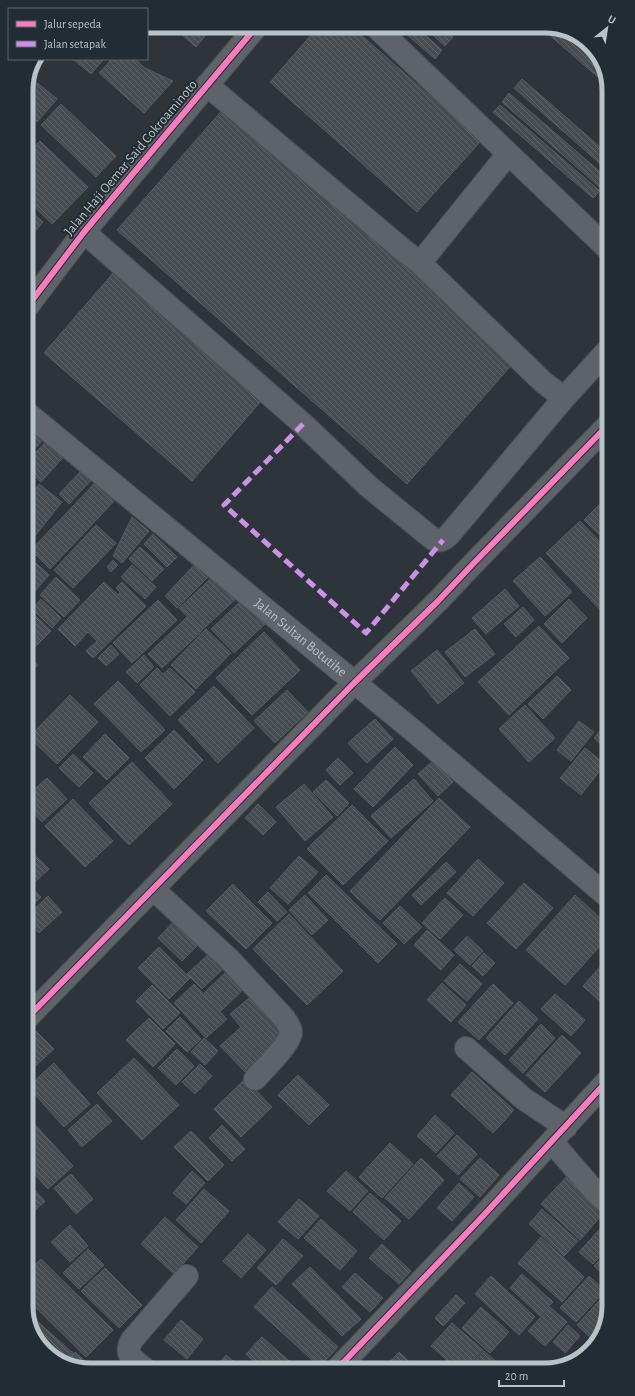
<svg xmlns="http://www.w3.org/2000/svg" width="635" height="1396" font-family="'Alegreya Sans',sans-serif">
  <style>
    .building { fill: url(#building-back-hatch); stroke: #555c61 }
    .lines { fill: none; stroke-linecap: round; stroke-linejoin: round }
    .minor-casing { stroke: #4b5154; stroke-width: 24 }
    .major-casing { stroke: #4b5256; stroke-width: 24 }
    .minor { stroke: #5d6368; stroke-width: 22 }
    .major { stroke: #5f656a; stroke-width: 22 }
    .quiet { stroke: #ce8fe9; stroke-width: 5; stroke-dasharray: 10 5; stroke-linecap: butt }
    .cycleway-casing { stroke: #212c34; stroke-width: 8 }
    .cycleway { stroke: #fd7abc; stroke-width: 6 }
    .labels { text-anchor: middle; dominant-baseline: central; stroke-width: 4; stroke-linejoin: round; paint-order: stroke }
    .street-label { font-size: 14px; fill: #b8c2c9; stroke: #212c34 }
    .rim { fill: none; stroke: #b8c2c9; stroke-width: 5 }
  </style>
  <defs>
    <pattern id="building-back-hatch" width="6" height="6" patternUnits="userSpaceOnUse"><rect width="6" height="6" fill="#464d51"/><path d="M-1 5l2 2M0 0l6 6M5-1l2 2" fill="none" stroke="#5f6569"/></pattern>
  </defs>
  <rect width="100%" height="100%" fill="#2d353a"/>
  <path class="building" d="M172 26H213L196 47Z
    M319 26H351L481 141 417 212 270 82Z
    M397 26H415L442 50 435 59Z
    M423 26H442L453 37 445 46Z
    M539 26H550L584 39 606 69V84Z
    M73 59H104L91 74Z
    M112 59H135L145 68 173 81 144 113 99 73Z
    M30 77 57 99 37 122 26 113V86Z
    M522 79 606 152V169L514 88Z
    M509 93 606 177V187L603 190 502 102Z
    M61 104 116 156 96 177 41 125Z
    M500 105 600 191 593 198 493 112Z
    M226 106 516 360 407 484 117 230Z
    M40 141 88 187 52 224 26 199V155Z
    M26 207 43 222 27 241Z
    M114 272 262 400 192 481 44 353Z
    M34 421 48 435 27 457V428Z
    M52 435 69 451 41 482 27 470V462Z
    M84 468 94 477 69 504 59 494Z
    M27 475 35 482 27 491Z
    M97 481 116 499 50 569 31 550Z
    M39 484 62 502 27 546V499Z
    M607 497V542L584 520Z
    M132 517 149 531 122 563 113 556Z
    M580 521 607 549V617L546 553Z
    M96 525 116 543 73 588 54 570Z
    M153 534 177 557 167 567 144 544Z
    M140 547 164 569 152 581 129 559Z
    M27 555 49 575 28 599Z
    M540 557 572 592 545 616 513 581Z
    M113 560 118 565 111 572 107 567Z
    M196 563 209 576 177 608 165 596Z
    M132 565 156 587 145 599 121 577Z
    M218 572 240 595 201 631 179 608Z
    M56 577 80 600 64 617 40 595Z
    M104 582 118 595 120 592 116 588 122 582 146 606 93 658 86 651 97 641 88 632 75 646 58 629Z
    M505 589 519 606 486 634 472 618Z
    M244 598 267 622 234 653 211 629Z
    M41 599 61 618 52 628 32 609Z
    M569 599 587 618 562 643 544 624Z
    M158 600 177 620 132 663 113 643Z
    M523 607 534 620 516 637 504 624Z
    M28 608 51 631 34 648 28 642Z
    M187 617 201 632 162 668 148 654Z
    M539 626 569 658 509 715 478 682Z
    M206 629 231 653 196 689 171 665Z
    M475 629 495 654 465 677 445 652Z
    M264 632 300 670 252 715 216 678Z
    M111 645 119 654 106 666 98 658Z
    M437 650 464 683 438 704 411 671Z
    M28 654 38 665 28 674Z
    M144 655 154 667 137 683 126 672Z
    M157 668 163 674 170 668 195 692 170 716 140 685Z
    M557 676 571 690 543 719 528 704Z
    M118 681 165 730 141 752 94 704Z
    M214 686 254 728 218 763 178 720Z
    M287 690 308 712 275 743 254 721Z
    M70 695 98 722 57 764 29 737Z
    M525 705 555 738 529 762 499 729Z
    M375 719 393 739 367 763 348 743Z
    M579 721 594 732 571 761 557 750Z
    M606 724 607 725V750L594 738Z
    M174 730 203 760 174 789 145 758Z
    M105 734 129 758 107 780 83 757Z
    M395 747 413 765 373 807 354 789Z
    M585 748 605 764 581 795 560 778Z
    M73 754 93 773 79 787 59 768Z
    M338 758 353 773 340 785 326 770Z
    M434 760 453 782 438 796 418 774Z
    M132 762 172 804 129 845 89 803Z
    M47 778 67 799 42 822 28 807V795Z
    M414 779 433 801 391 838 371 816Z
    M326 780 349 803 337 816 313 792Z
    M304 784 333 817 305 841 276 807Z
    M608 790V806L600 798Z
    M439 798 470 827 380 920 350 891Z
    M73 799 113 841 85 867 45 826Z
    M258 804 276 822 263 835 245 818Z
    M352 805 388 841 343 885 307 849Z
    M28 848 49 869 33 884 28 878Z
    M299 856 318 872 288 904 270 888Z
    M478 859 504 883 473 916 447 893Z
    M446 862 456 872 421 905 412 895Z
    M326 875 397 944 378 963 308 893Z
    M28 883 41 897 28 909Z
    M524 883 553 908 516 949 487 923Z
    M233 884 272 923 246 949 206 911Z
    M268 892 287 912 277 921 258 902Z
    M305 895 328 920 312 935 289 910Z
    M575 895 608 925V937L565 985 526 950Z
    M48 896 62 912 39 933 28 922V915Z
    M445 898 463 915 440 939 422 923Z
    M400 906 422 927 404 944 383 923Z
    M289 914 343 971 307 1005 253 949Z
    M179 916 203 940 182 961 158 938Z
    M427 930 454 955 441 970 414 945Z
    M467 936 483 951 470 965 454 950Z
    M159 947 190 978 169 999 138 968Z
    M214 949 228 964 202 989 187 974Z
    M484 953 495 963 483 976 472 966Z
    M608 958V1009L583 986Z
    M460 964 482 984 467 1001 444 981Z
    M233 965 250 983 221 1011 204 993Z
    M442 983 466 1005 451 1022 427 1000Z
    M194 984 227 1019 206 1038 174 1003Z
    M493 984 513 1003 479 1040 458 1022Z
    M152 985 180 1013 163 1029 136 1001Z
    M254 994 288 1032 245 1072 220 1046 241 1027 230 1014Z
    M555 994 585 1020 571 1036 541 1009Z
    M519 1001 538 1019 505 1055 486 1038Z
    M180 1017 201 1039 187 1052 166 1031Z
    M149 1018 175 1044 153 1067 126 1040Z
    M541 1024 555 1038 523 1073 509 1060Z
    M36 1031 54 1049 32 1069 29 1066V1038Z
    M562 1035 581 1053 545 1092 526 1075Z
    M204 1038 218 1051 205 1065 191 1052Z
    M177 1049 194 1066 176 1085 158 1068Z
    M134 1058 179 1105 142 1140 97 1093Z
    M54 1063 90 1104 64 1127 29 1088V1086Z
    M200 1064 212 1076 195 1094 182 1082Z
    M472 1072 514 1110 493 1133 451 1095Z
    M298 1075 329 1105 309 1125 278 1095Z
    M245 1079 272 1107 241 1137 214 1109Z
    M97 1104 112 1121 82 1147 68 1130Z
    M435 1115 454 1133 436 1153 417 1136Z
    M29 1118 73 1166 48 1189 29 1168Z
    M222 1125 245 1149 232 1161 209 1138Z
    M191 1131 224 1165 208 1181 174 1147Z
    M457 1135 477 1154 458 1175 437 1156Z
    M390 1143 413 1164 382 1198 359 1177Z
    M421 1158 444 1180 409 1219 385 1198Z
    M480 1158 499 1175 480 1197 460 1179Z
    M192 1171 205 1183 186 1204 173 1193Z
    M346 1171 368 1191 350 1211 327 1191Z
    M570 1173 608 1208 580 1240 541 1204Z
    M71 1174 93 1199 76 1214 54 1188Z
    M459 1183 474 1197 452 1221 437 1208Z
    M29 1184 45 1201 29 1216Z
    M204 1189 229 1211 201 1243 176 1220Z
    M370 1193 401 1221 384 1240 353 1212Z
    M299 1199 319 1216 298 1239 278 1222Z
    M542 1209 578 1241 564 1256 529 1224Z
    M165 1217 198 1247 174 1274 141 1244Z
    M321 1219 357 1251 340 1270 304 1238Z
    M609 1219V1247L593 1264 579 1252Z
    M70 1225 88 1246 70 1262 51 1242Z
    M248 1234 266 1250 241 1278 223 1261Z
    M541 1237 584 1277 562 1302 518 1263Z
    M283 1239 303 1256 276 1285 257 1268Z
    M382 1244 411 1271 399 1284 369 1258Z
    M88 1249 104 1265 79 1289 63 1273Z
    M609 1250V1280L594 1266Z
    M41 1259 113 1330 86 1357 29 1301V1270Z
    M310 1267 361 1319 342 1336 292 1284Z
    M105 1268 142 1305 119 1328 81 1291Z
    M355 1273 383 1298 370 1312 342 1287Z
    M522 1274 553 1302 540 1316 510 1288Z
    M491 1276 535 1317 519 1335 475 1294Z
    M589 1276 605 1291 576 1322 560 1308Z
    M272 1287 338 1347 320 1367 254 1307Z
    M608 1291 609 1306 603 1326 592 1339 577 1325Z
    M456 1295 465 1303 443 1326 435 1318Z
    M481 1307 509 1332 490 1353 462 1328Z
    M550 1307 567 1322 545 1346 528 1331Z
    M181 1320 203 1339 187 1359 164 1340Z
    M37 1321 74 1354 66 1362 51 1357 30 1328Z
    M452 1323 483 1350 467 1367H455L431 1346Z
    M568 1325 580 1336 565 1353 553 1342Z
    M262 1337 297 1368 262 1369 246 1354Z
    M484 1351 501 1366 500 1367H469Z
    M75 1352 86 1362 80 1368 65 1362Z
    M399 1352 416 1368H384Z
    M226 1355 243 1369H214Z
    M106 1361 113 1370H95Z"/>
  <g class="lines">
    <g class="minor-casing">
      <path id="minor" d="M375 26 606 247
        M207 85 402 249 420 263 508 154
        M84 232 303 424 368 486 433 539C440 542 443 540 449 535L564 398
        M420 263 543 382 564 398 606 352
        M27 307 84 232 257 26
        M153 889 229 959 284 1018C286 1022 291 1027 291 1032 291 1043 263 1070 255 1079
        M29 1016 354 683 438 601 470 567 607 426
        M466 1048 524 1099 566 1127
        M552 1142 597 1194 609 1204
        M338 1368 482 1217 608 1080
        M145 1369C134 1360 123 1355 132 1340L187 1276"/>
    </g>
    <g class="major-casing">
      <g id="major">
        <path id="s1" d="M27 413 416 733 608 897"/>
      </g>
    </g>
    <use href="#minor" class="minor"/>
    <use href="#major" class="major"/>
    <path class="quiet" d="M303 424 224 505 366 633 443 540"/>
    <g class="cycleway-casing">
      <path id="cycleway" d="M27 307 84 232 257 26
        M29 1016 354 683 438 601 470 567 607 426
        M338 1368 482 1217 608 1080"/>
    </g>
    <use href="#cycleway" class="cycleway"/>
  </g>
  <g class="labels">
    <g class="street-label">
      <text transform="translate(131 158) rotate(-50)">Jalan Haji Oemar Said Cokroaminoto</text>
      <text stroke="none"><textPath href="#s1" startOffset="354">Jalan Sultan Botutihe</textPath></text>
    </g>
  </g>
  <path d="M0 0H635V1396H0ZM90 33H545A57 57 0 0 1 602 90V1306A57 57 0 0 1 545 1363H90A57 57 0 0 1 33 1306V90A57 57 0 0 1 90 33Z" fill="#212c34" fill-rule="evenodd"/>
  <path class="rim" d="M90 33H545A57 57 0 0 1 602 90V1306A57 57 0 0 1 545 1363H90A57 57 0 0 1 33 1306V90A57 57 0 0 1 90 33Z"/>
  <rect x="8" y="8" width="140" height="52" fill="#212c34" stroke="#5d6870"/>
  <rect x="16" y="21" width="20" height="6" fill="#fd7abc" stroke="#5d6870"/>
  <text x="44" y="28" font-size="12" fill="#b8c2c9">Jalur sepeda</text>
  <rect x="16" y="41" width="20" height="6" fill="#ce8fe9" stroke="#5d6870"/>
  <text x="44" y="48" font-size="12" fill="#b8c2c9">Jalan setapak</text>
  <g transform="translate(607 28) rotate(30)" stroke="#212c34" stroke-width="3" paint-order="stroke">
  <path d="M0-3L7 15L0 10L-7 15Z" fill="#b8c2c9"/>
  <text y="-6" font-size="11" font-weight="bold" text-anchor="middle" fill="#b8c2c9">U</text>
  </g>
  <path d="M499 1380v6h65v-6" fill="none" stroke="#b8c2c9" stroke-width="2"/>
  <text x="505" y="1380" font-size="12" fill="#b8c2c9" stroke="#212c34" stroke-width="3" paint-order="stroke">20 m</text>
</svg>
